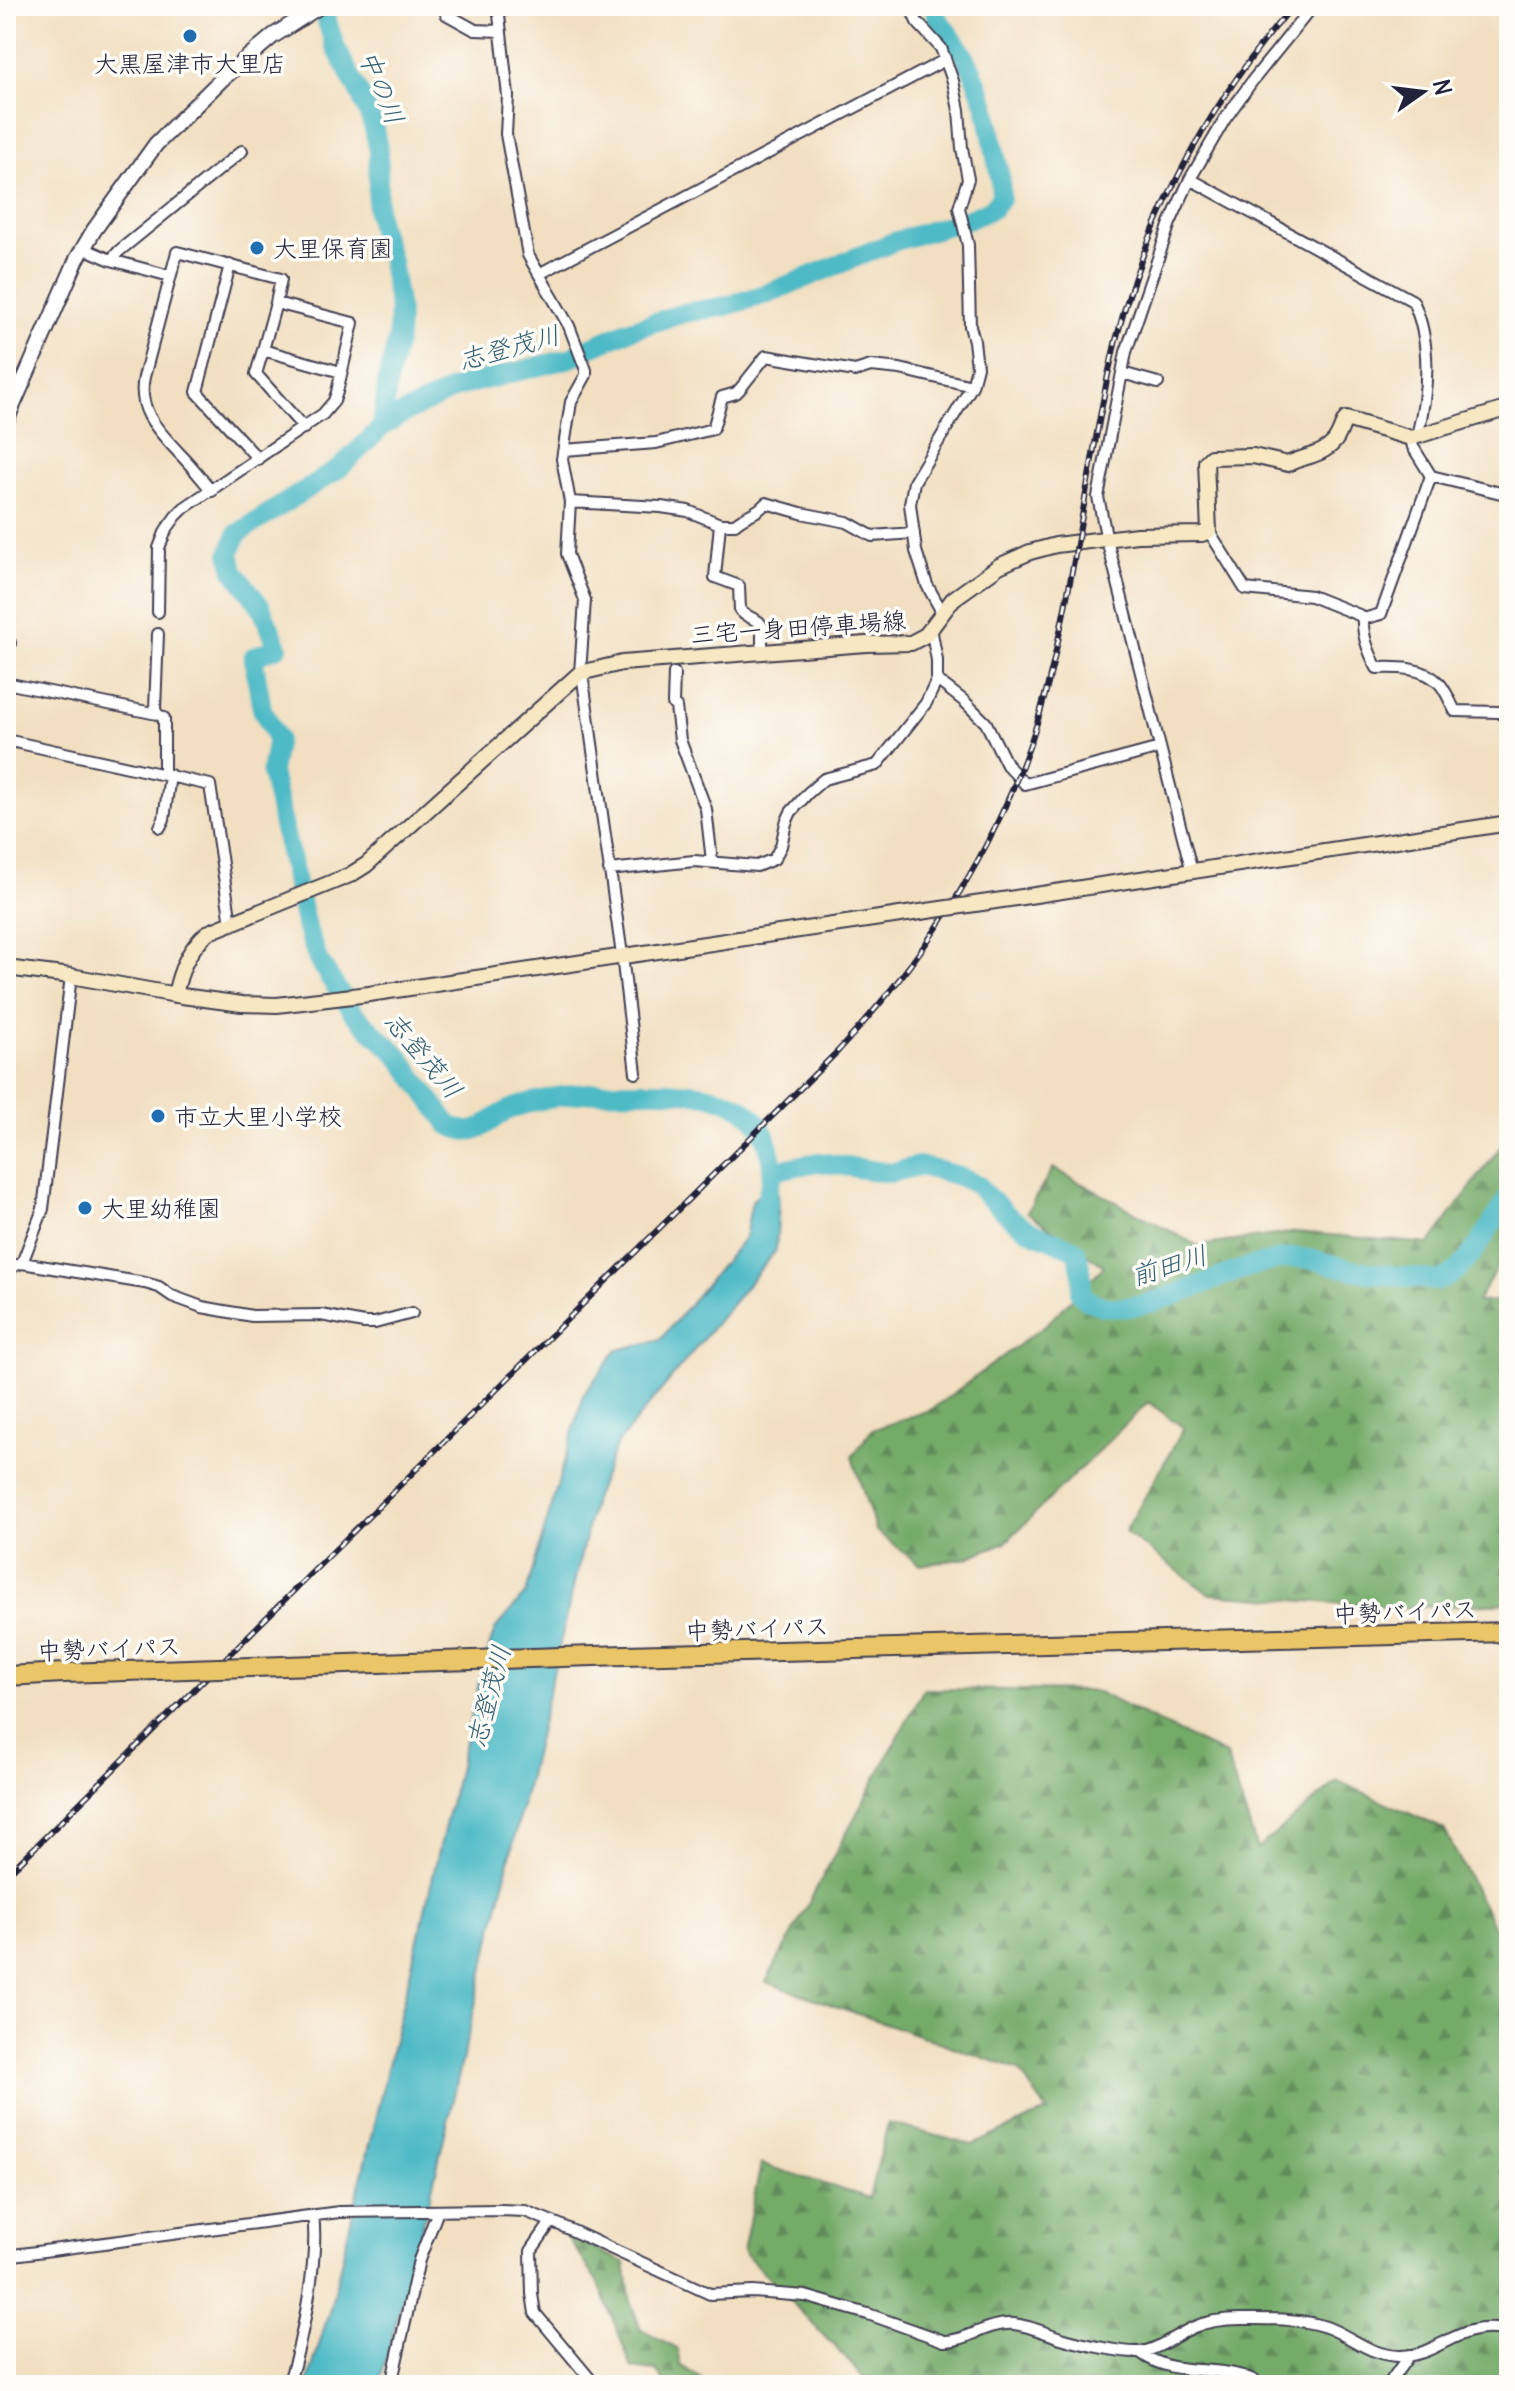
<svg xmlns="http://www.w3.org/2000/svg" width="1515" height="2391" font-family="Delius,'Klee One',sans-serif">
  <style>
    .forest { fill: url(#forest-firs); stroke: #4b6652; stroke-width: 2 }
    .water { fill: #4dbac6; stroke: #386e80; stroke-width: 2 }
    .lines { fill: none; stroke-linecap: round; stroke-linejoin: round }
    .river { stroke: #4dbac6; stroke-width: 20 }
    .minor-casing { stroke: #413e4f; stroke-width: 14 }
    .tertiary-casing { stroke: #413e4f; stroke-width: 18 }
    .secondary-casing { stroke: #413e4f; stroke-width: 18 }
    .trunk-casing { stroke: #413e4f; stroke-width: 22 }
    .minor { stroke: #fff; stroke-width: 10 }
    .tertiary { stroke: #fff; stroke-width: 14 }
    .secondary { stroke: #f7e8c3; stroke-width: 14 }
    .trunk { stroke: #ebc669; stroke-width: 18 }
    .rail-casing { stroke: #22223b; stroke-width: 6 }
    .rail { stroke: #fdfcf7; stroke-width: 3; stroke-dasharray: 9; stroke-linecap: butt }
    .secondary-bridge-casing { stroke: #413e4f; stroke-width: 18; stroke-linecap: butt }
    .trunk-bridge-casing { stroke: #413e4f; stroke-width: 22; stroke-linecap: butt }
    .secondary-bridge { stroke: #f7e8c3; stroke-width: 14 }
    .trunk-bridge { stroke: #ebc669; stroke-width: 18 }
    .poi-dot { fill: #1f6fb2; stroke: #fdfcf7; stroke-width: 3 }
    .labels { text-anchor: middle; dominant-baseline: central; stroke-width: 7; stroke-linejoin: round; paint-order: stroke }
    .poi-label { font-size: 24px; fill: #22223b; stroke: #fdfcf7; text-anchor: start }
    .street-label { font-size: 24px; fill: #22223b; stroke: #fdfcf7 }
    .water-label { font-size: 26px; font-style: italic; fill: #335f73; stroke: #fdfcf7 }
  </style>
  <defs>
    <pattern id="forest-firs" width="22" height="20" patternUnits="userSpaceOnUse" patternTransform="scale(2)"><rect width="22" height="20" fill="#74ab69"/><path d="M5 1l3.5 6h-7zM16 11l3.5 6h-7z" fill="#5f8b58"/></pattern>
  </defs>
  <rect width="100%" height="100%" fill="#fdfcf7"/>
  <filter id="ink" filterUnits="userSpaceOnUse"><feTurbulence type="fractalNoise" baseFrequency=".0125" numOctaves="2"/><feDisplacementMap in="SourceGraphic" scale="16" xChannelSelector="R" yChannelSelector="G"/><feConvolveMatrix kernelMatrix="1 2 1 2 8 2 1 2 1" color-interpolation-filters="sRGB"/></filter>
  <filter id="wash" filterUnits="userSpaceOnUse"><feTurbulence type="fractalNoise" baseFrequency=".006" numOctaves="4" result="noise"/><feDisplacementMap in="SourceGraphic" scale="32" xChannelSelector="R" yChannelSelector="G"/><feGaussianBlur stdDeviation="1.8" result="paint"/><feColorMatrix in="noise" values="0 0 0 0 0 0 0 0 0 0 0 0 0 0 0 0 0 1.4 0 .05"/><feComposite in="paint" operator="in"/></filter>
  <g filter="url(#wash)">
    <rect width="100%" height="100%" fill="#f2dfc1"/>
    <path class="forest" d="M1509 1135V1246L1477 1302 1501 1301 1509 1311V1603L1402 1608 1209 1594 1125 1532 1184 1428 1148 1402 1006 1542 967 1558 920 1565 876 1531 852 1457 872 1430 932 1409 1048 1323 1104 1266 1027 1212 1053 1168 1198 1246 1296 1232 1429 1244Z
      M924 1689 1095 1691 1226 1755 1257 1849 1338 1781 1444 1829 1509 1956V2385H871L743 2251 761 2164 869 2198 888 2123 972 2145 1047 2111 1019 2070 766 1982Z
      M565 2234 625 2263 631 2303 641 2330 677 2349 680 2365 710 2385H667L656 2371 632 2368 598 2281Z"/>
    <path class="water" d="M775 1175 779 1202 776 1250 617 1444 594 1499 431 2193 379 2385H307L330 2309 481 1674 495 1629 526 1593 584 1394 617 1350 660 1340 745 1237 752 1201Z"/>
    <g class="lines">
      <path class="river" d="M322 6 335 46 361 96 373 125 379 151 377 210 379 225 391 261 399 310 398 338 388 378 382 427
        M773 1171 818 1162 890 1173 919 1166 956 1175 978 1185 984 1193 1011 1218 1030 1231 1075 1250C1081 1265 1084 1277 1080 1293 1116 1332 1202 1281 1243 1269 1259 1264 1280 1258 1297 1258 1314 1258 1329 1264 1345 1268 1375 1275 1407 1276 1437 1281 1469 1273 1491 1222 1509 1196
        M764 1205C767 1194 773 1180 772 1169 769 1098 712 1092 655 1091 620 1091 586 1091 551 1098 537 1101 522 1104 509 1110 484 1121 481 1141 449 1125L398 1055 354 1014 318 960 305 923 271 772 277 738 262 709 253 657 278 647 261 607 234 571 230 553 237 534 341 467 382 427 397 417 460 386 571 358 591 347 630 330 684 313 726 306 766 294 896 241 969 219 992 209 1001 197 1000 178 986 105 972 70 962 52 936 16 935 6"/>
    </g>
  </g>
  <g filter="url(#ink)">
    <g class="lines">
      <g class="minor-casing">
        <path id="minor" d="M445 6 446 14 475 30 500 31
          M498 6 508 96 506 134 528 255 569 326 586 370V375L571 402 562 459 570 502 567 554 585 600 580 673
          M910 6 917 22 941 48 953 81 959 110 962 148 968 179 959 208 968 245 970 326 974 341 977 367 972 386 914 482 910 504 916 551 927 585 942 612
          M1190 179 1413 301C1432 343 1428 393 1417 436
          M83 248 111 260 170 276
          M111 260 119 251 242 151
          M230 265 197 392 258 459
          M539 274 941 62 945 58
          M263 350 276 303
          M1122 373 1158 383
          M304 428 256 374 263 350 341 372
          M564 450 656 443 713 429 722 397 736 393 740 389 766 356 855 371 871 366 900 369 972 386
          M1431 476 1509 495
          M570 502 661 507 688 511 720 524H735C746 514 756 515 766 503L801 513 847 522 872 536 914 533
          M720 524 715 577 739 586 740 610 744 614 759 622 762 626V652
          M1209 531 1245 589 1311 596 1359 615 1363 619 1381 614 1431 476 1413 447 1411 438
          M158 612 159 548 166 530 176 516 184 508 323 414 334 401 337 392 353 323 276 303 281 279 177 252 144 377C137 411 158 430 179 453 191 465 201 478 212 491
          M1363 619C1362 636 1369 653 1377 668 1397 667 1423 667 1439 683 1446 690 1450 702 1455 711L1499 712 1507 717 1509 725
          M158 634 155 709 157 714 164 718V774
          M6 658 10 643
          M582 673 622 955 636 1073
          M674 673 673 704 676 707 680 740 706 809 712 861
          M937 680 964 701 986 723 1007 765 1025 784 1160 748
          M6 683 157 714
          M6 740 210 785 231 923
          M160 827 164 819 170 775
          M609 870 694 861 757 866 774 859 781 846 786 823 791 812 808 793 824 779 877 765 926 703 937 680V660L931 628
          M1192 872 1107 540 1098 497 1126 352 1170 223 1190 179 1225 119 1253 80 1313 6
          M22 1263 43 1209 71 976
          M6 1266 11 1267 22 1263 145 1283 159 1287 172 1296 202 1307 252 1316 321 1315 364 1323H375L412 1313
          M6 1287 11 1267
          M551 2222 531 2251 532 2294 535 2313 595 2385
          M6 2256 339 2212 501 2210 525 2211 560 2225 710 2294 753 2292 805 2296 868 2314 944 2341C966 2342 987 2322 1014 2324 1030 2326 1045 2333 1061 2338 1077 2343 1122 2353 1139 2352 1157 2351 1177 2334 1194 2327 1208 2321 1226 2319 1241 2319 1269 2319 1300 2318 1326 2327 1353 2337 1369 2355 1399 2356 1440 2357 1457 2319 1509 2331
          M1141 2353C1179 2381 1223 2360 1262 2385
          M288 2385C302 2342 319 2260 313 2215
          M391 2385 419 2260 438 2211
          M1388 2385 1409 2355"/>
      </g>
      <g class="tertiary-casing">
        <path id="tertiary" d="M6 421 77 259 94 230 156 144 221 80 273 36 320 6"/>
      </g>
      <g class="secondary-casing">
        <path id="secondary" d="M1009 899 1509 823
          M6 968 71 976 182 996 242 1004 277 1005 369 994 900 915
          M175 995C180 971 188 950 207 933L350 875 366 865 580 673 622 663 866 644 911 643 926 635 953 599 999 566 1030 552 1056 545 1137 535 1202 534 1209 531 1206 462 1211 457 1253 456 1288 464C1303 456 1322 456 1334 442 1340 435 1341 426 1346 419L1411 438 1509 408"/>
      </g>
      <g class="trunk-casing">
        <path id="trunk" d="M625 1655 1509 1632
          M6 1676 64 1673"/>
      </g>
      <use href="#minor" class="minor"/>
      <use href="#tertiary" class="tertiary"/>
      <use href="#secondary" class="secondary"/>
      <use href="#trunk" class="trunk"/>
      <g class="rail-casing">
        <path id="rail" d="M6 1876 838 1051C921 962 988 862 1029 747 1048 694 1059 638 1070 582 1083 513 1094 444 1108 375 1136 238 1202 111 1293 6"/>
      </g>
      <use href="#rail" class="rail"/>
      <g class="secondary-bridge-casing">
        <path id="secondary-bridge" d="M900 915 1009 899"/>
      </g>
      <g class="trunk-bridge-casing">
        <path id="trunk-bridge" d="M64 1673 625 1655"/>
      </g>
      <use href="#secondary-bridge" class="secondary-bridge"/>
      <use href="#trunk-bridge" class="trunk-bridge"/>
    </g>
  </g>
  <g class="poi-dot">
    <circle cx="190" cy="36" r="8"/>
    <circle cx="257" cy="248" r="8"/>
    <circle cx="158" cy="1116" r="8"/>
    <circle cx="85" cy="1208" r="8"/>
  </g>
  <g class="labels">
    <g class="poi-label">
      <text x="190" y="63" text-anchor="middle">大黒屋津市大里店</text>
      <text x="273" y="248">大里保育園</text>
      <text x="174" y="1116">市立大里小学校</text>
      <text x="101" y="1208">大里幼稚園</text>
    </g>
    <g class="street-label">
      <text transform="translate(798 627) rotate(-4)">三宅一身田停車場線</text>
      <text transform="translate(1405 1611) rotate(-2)">中勢バイパス</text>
      <text transform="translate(757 1628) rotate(-2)">中勢バイパス</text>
      <text transform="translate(109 1648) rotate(-2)">中勢バイパス</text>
    </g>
    <g class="water-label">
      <text transform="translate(382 87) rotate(68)">中の川</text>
      <text transform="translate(509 347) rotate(-15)">志登茂川</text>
      <text transform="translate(424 1055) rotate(50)">志登茂川</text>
      <text transform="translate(1169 1265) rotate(-17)">前田川</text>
      <text transform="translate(488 1696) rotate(-75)">志登茂川</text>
    </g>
  </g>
  <rect width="1515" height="2391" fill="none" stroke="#fdfcf7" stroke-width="32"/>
  <g transform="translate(1423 92) rotate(76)" stroke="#fdfcf7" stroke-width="6" paint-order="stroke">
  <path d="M0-6L14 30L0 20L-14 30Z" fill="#22223b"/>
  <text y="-12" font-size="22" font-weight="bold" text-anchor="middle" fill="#22223b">N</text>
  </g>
</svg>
